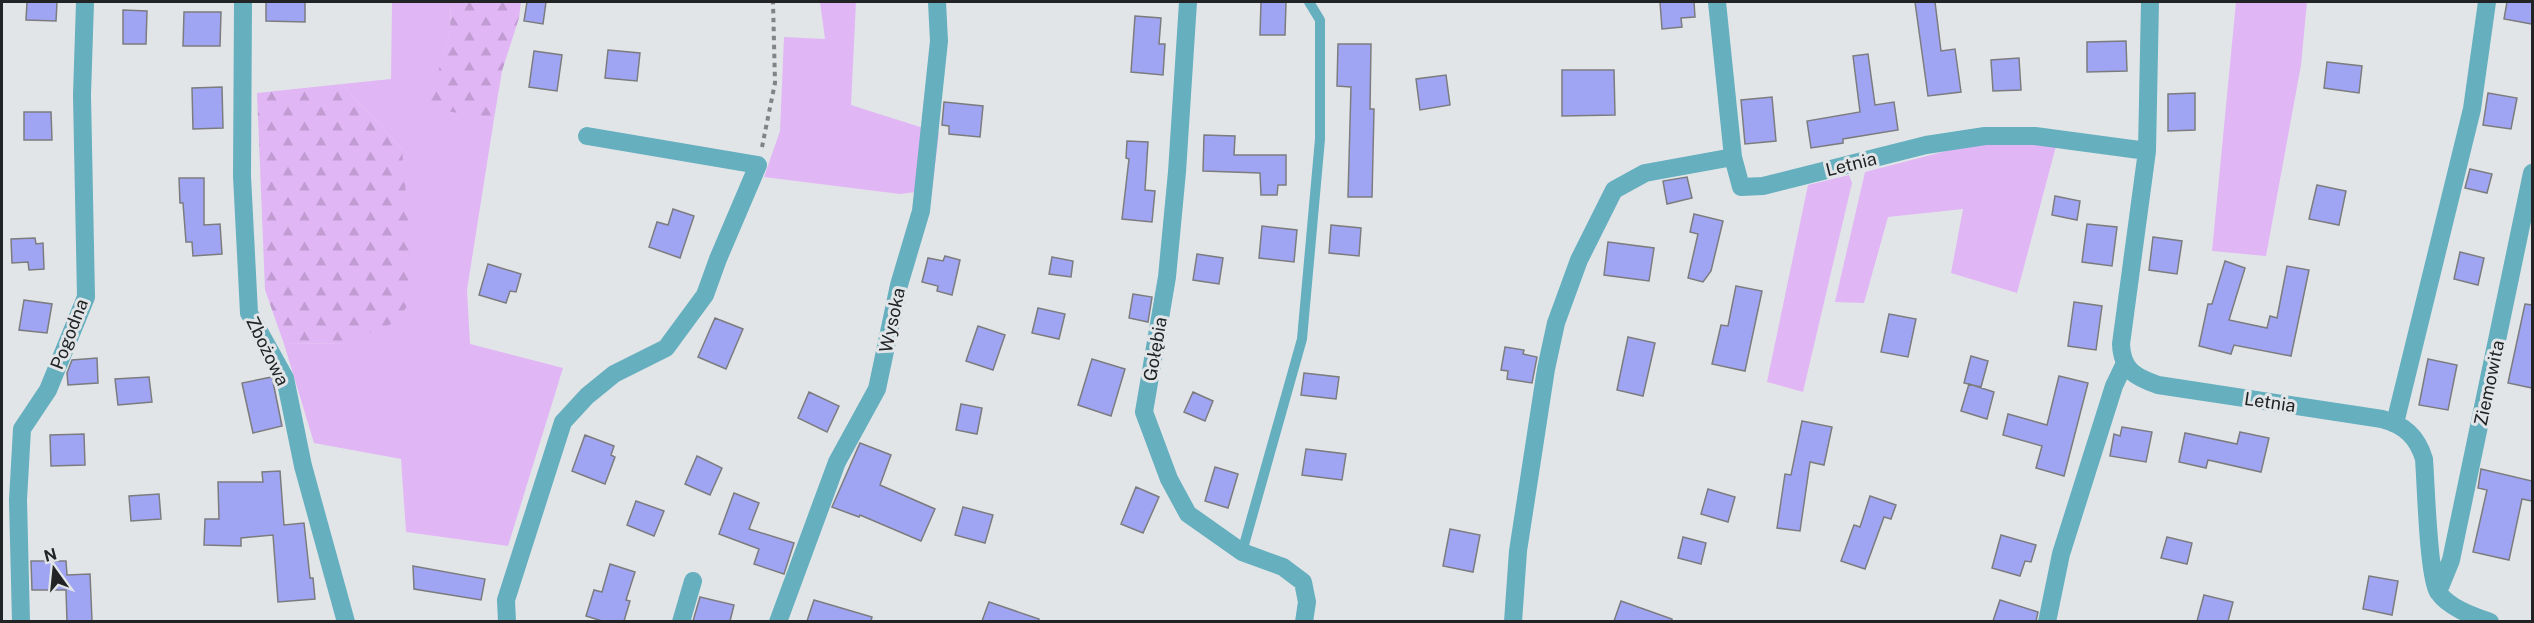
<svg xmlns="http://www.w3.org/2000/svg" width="2534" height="623" font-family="'Public Sans',sans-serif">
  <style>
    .grass { fill: #e1b6f5 }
    .forest { fill: url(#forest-firs) }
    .building { fill: #a0a5f3; stroke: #7c7c7f; stroke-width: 1.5 }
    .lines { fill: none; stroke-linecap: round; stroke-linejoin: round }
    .path { stroke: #818385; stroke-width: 4; stroke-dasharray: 4.5 4.5; stroke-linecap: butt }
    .service { stroke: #65afbf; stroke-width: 10 }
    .minor { stroke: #65afbf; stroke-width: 18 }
    .labels { text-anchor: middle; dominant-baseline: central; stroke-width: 6; stroke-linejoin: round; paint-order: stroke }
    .street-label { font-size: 18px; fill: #222324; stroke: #e2e5e8 }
  </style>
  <defs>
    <pattern id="forest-firs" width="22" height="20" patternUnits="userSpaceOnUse" patternTransform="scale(1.5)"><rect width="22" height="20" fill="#e1b6f5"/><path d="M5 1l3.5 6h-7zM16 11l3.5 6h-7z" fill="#c19cd2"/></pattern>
  </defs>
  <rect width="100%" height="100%" fill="#e2e5e8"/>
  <path class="grass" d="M392 2H451L450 30 429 107 494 119 467 290 470 344 563 368 508 546 406 532 401 459 314 443 284 344 346 343 402 149 342 84 391 79Z
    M820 2H856L851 105 939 133 932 190 900 194 764 177 780 131 784 37 825 39Z
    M2236 2H2307L2301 65 2266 256 2212 251Z
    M1997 143 2056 146 2017 293 1951 273 1963 209 1888 217 1864 303 1835 302 1865 172 1954 149Z
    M1849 175 1852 183 1803 392 1767 382 1808 185Z"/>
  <path class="forest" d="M451 2H521L519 18 502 71 494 119 428 108 450 30Z
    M342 84 402 149 415 295 396 322 346 343 284 344 265 290 257 93Z"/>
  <path class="building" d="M27 2H57L56 21 26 20Z
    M266 2H305V22L266 21Z
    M527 2H546L543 24 524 21Z
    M1261 2H1286L1285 35H1260Z
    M1660 2H1694L1695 17 1681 18 1682 27 1662 29Z
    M1915 2H1935L1941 51 1955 49 1961 92 1928 96Z
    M2507 2H2532V24L2504 19Z
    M123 10 147 11 146 44H123Z
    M184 12H221L220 46H183Z
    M1135 16 1161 18 1159 44H1165L1163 75 1131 72Z
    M2126 41 2127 71 2087 72V42Z
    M1338 44H1371L1370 109H1374L1372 197H1348L1351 87 1337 86Z
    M608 50 640 53 637 81 605 78Z
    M534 51 562 55 557 91 529 87Z
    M1868 54 1875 105 1894 102 1898 130 1843 139V143L1811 148 1807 121 1860 112 1853 56Z
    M2019 58 2021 90 1993 91 1991 60Z
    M2327 62 2362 66 2359 93 2324 88Z
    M1562 70H1614L1615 115 1562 116Z
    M1446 75 1450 105 1420 110 1416 79Z
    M222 87 223 128 193 129 192 88Z
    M2195 93V130L2168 131V94Z
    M2488 93 2517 98 2511 129 2483 125Z
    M1772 97 1776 141 1745 144 1741 100Z
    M944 102 983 106 980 137 949 134V126L942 125Z
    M24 112H51L52 140H24Z
    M1204 135 1235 136 1234 155H1286V185H1278L1277 195H1261L1260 173 1203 171Z
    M1127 141 1148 142 1145 190 1155 191 1152 222 1122 219 1129 159 1126 158Z
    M2470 169 2492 174 2487 193 2465 188Z
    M1687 177 1692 198 1667 204 1663 181Z
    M179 178H204V225L220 224 222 254 193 256 192 242H186L183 203H180Z
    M2317 185 2346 191 2339 225 2309 219Z
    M2055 196 2080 201 2077 220 2052 215Z
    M673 209 694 216 680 258 649 247 657 222 668 225Z
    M1694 214 1723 221 1711 271 1703 282 1688 278 1698 234 1690 232Z
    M2087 224 2117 227 2112 266 2082 262Z
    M1331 225 1361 228 1359 256 1329 253Z
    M1262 226 1297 230 1294 262 1259 258Z
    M2153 237 2182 241 2177 274 2149 270Z
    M35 238 36 244 43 243 44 269 29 270 28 262 12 263 11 239Z
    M1608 242 1654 248 1649 281 1604 275Z
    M2460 252 2484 258 2478 285 2454 279Z
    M1197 254 1223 258 1219 284 1193 280Z
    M945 256 960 260 952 295 937 291 938 286 922 282 928 258 943 261Z
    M1052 257 1073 261 1071 277 1049 274Z
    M2225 261 2245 268 2229 320 2267 328 2270 316 2277 318 2287 266 2309 270 2291 356 2234 345 2231 354 2199 346 2208 304H2212Z
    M488 264 521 274 516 292 510 291 506 303 479 295Z
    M1736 286 1762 291 1745 371 1712 364 1721 325 1728 326Z
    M1133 294 1152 297 1148 322 1129 318Z
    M24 300 52 304 47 333 19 330Z
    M2074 302 2102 306 2096 350 2068 346Z
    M2525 304 2532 305V388L2508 383Z
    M1038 308 1065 314 1059 339 1032 333Z
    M1889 314 1916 319 1908 357 1881 352Z
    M715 318 743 329 726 369 698 357Z
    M978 326 1005 335 993 370 966 361Z
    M1628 337 1655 343 1643 396 1617 390Z
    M1505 347 1524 350 1523 354 1537 357 1532 383 1507 379 1508 371 1501 370Z
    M1971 356 1988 361 1981 387 1964 383Z
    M97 358 98 383 68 385 67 373 72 360Z
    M1092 359 1125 369 1111 416 1078 405Z
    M2428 359 2457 365 2448 410 2419 405Z
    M1304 373 1339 377 1336 399 1301 395Z
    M2059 376 2088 383 2064 476 2036 468 2042 446 2003 435 2008 414 2047 425Z
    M149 377 152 402 118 405 115 379Z
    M272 377 282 426 253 433 242 383Z
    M1969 384 1994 392 1987 419 1961 411Z
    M809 392 839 406 827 432 798 418Z
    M1193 392 1213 401 1205 421 1184 412Z
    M961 404 982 408 977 434 956 430Z
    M1802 421 1832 427 1824 465 1810 462 1800 531 1777 528 1785 474 1791 475Z
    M2122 427 2152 432 2146 462 2110 456 2114 434 2120 436Z
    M2240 432 2269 438 2261 472 2208 460 2206 468 2179 462 2185 433 2237 444Z
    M84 434 85 465 51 466 50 435Z
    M585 435 614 446 611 455 615 457 605 484 572 471Z
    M860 443 891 455 880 485 935 509 921 541 860 515 859 517 832 507Z
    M1306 449 1346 454 1342 480 1302 475Z
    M697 456 722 468 710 495 685 484Z
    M1215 467 1238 474 1228 508 1205 501Z
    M2481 469 2532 481V501L2522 499 2509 560 2473 552 2487 490 2478 488Z
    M280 471 284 525 304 523 310 578H313L315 599 278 602 273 535 241 538V546L204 545 205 519H219L218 482H263L262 472Z
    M1136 487 1159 497 1143 533 1121 524Z
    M1708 489 1735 497 1728 522 1701 514Z
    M734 493 759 503 749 529 794 543 784 574 754 564 759 549 719 534Z
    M159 494 161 519 131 521 129 496Z
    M1870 496 1896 505 1891 519 1884 517 1865 569 1841 561 1854 525 1860 527Z
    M636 501 664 511 654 536 627 525Z
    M963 507 993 515 985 543 955 535Z
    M1450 529 1480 535 1473 572 1443 566Z
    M2001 535 2036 545 2031 562 2025 561 2020 576 1992 568Z
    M1683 537 1706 543 1701 564 1678 558Z
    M2167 537 2192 543 2187 564 2161 558Z
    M31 561H66L67 575 90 574 92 621H67L66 590H32Z
    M610 564 635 572 626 600 630 601 624 621H602L586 616 594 590 602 592Z
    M413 566 485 579 481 600 414 589Z
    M2369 576 2398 581 2392 615 2363 609Z
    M2204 595 2233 602 2228 621H2197Z
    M700 597 734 605 730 621H693Z
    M814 600 872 617 871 621H807Z
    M2000 600 2038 612 2036 621H1993Z
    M1621 601 1672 619V621H1614Z
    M989 602 1039 619V621H982Z"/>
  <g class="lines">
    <path class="path" d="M762 147 775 83 773 2"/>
    <path class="service" d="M1242 552 1302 339 1320 139V20L1309 2"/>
    <path class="minor" d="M243 2 242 176 249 313 285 378 303 466 346 622
      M1188 2 1177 172 1167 277 1144 412 1169 479 1188 514 1242 552 1283 567 1303 582 1307 602 1304 622
      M1717 2 1733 157 1741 187 1763 186 1926 145 1985 136H2035L2147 151 2121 344C2122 370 2135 377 2158 385L2382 419C2404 425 2417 436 2424 459 2426 484 2428 575 2438 592 2449 608 2473 616 2490 622
      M2147 151 2150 2
      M2395 423 2472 109 2487 2
      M2438 592 2451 560 2532 173
      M21 622 18 500 22 429 48 390 86 297 82 95 85 2
      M507 622 506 600 563 422 587 396 614 374 666 348 705 295 718 259 758 165 587 136
      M681 622 693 581
      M778 622 837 462 877 389 899 285 921 211 939 41 937 2
      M1513 622 1518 551 1546 369 1556 323 1579 260 1614 190 1645 173 1733 157
      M2047 622 2061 554 2114 386 2124 365"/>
  </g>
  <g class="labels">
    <g class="street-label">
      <text transform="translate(1851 164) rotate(-14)">Letnia</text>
      <text transform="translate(892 320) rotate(-78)">Wysoka</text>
      <text transform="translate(69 334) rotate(-69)">Pogodna</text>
      <text transform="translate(1155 349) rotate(-80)">Gołębia</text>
      <text transform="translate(268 351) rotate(64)">Zbożowa</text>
      <text transform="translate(2489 383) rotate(-78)">Ziemowita</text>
      <text transform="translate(2270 402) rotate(8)">Letnia</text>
    </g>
  </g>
  <rect width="2534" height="623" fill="none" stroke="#222324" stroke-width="6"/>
  <g transform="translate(54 569) rotate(345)" stroke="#e2e5e8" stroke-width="4.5" paint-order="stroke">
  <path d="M0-4.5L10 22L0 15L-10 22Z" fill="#222324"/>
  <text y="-9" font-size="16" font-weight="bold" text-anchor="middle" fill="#222324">N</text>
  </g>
</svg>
